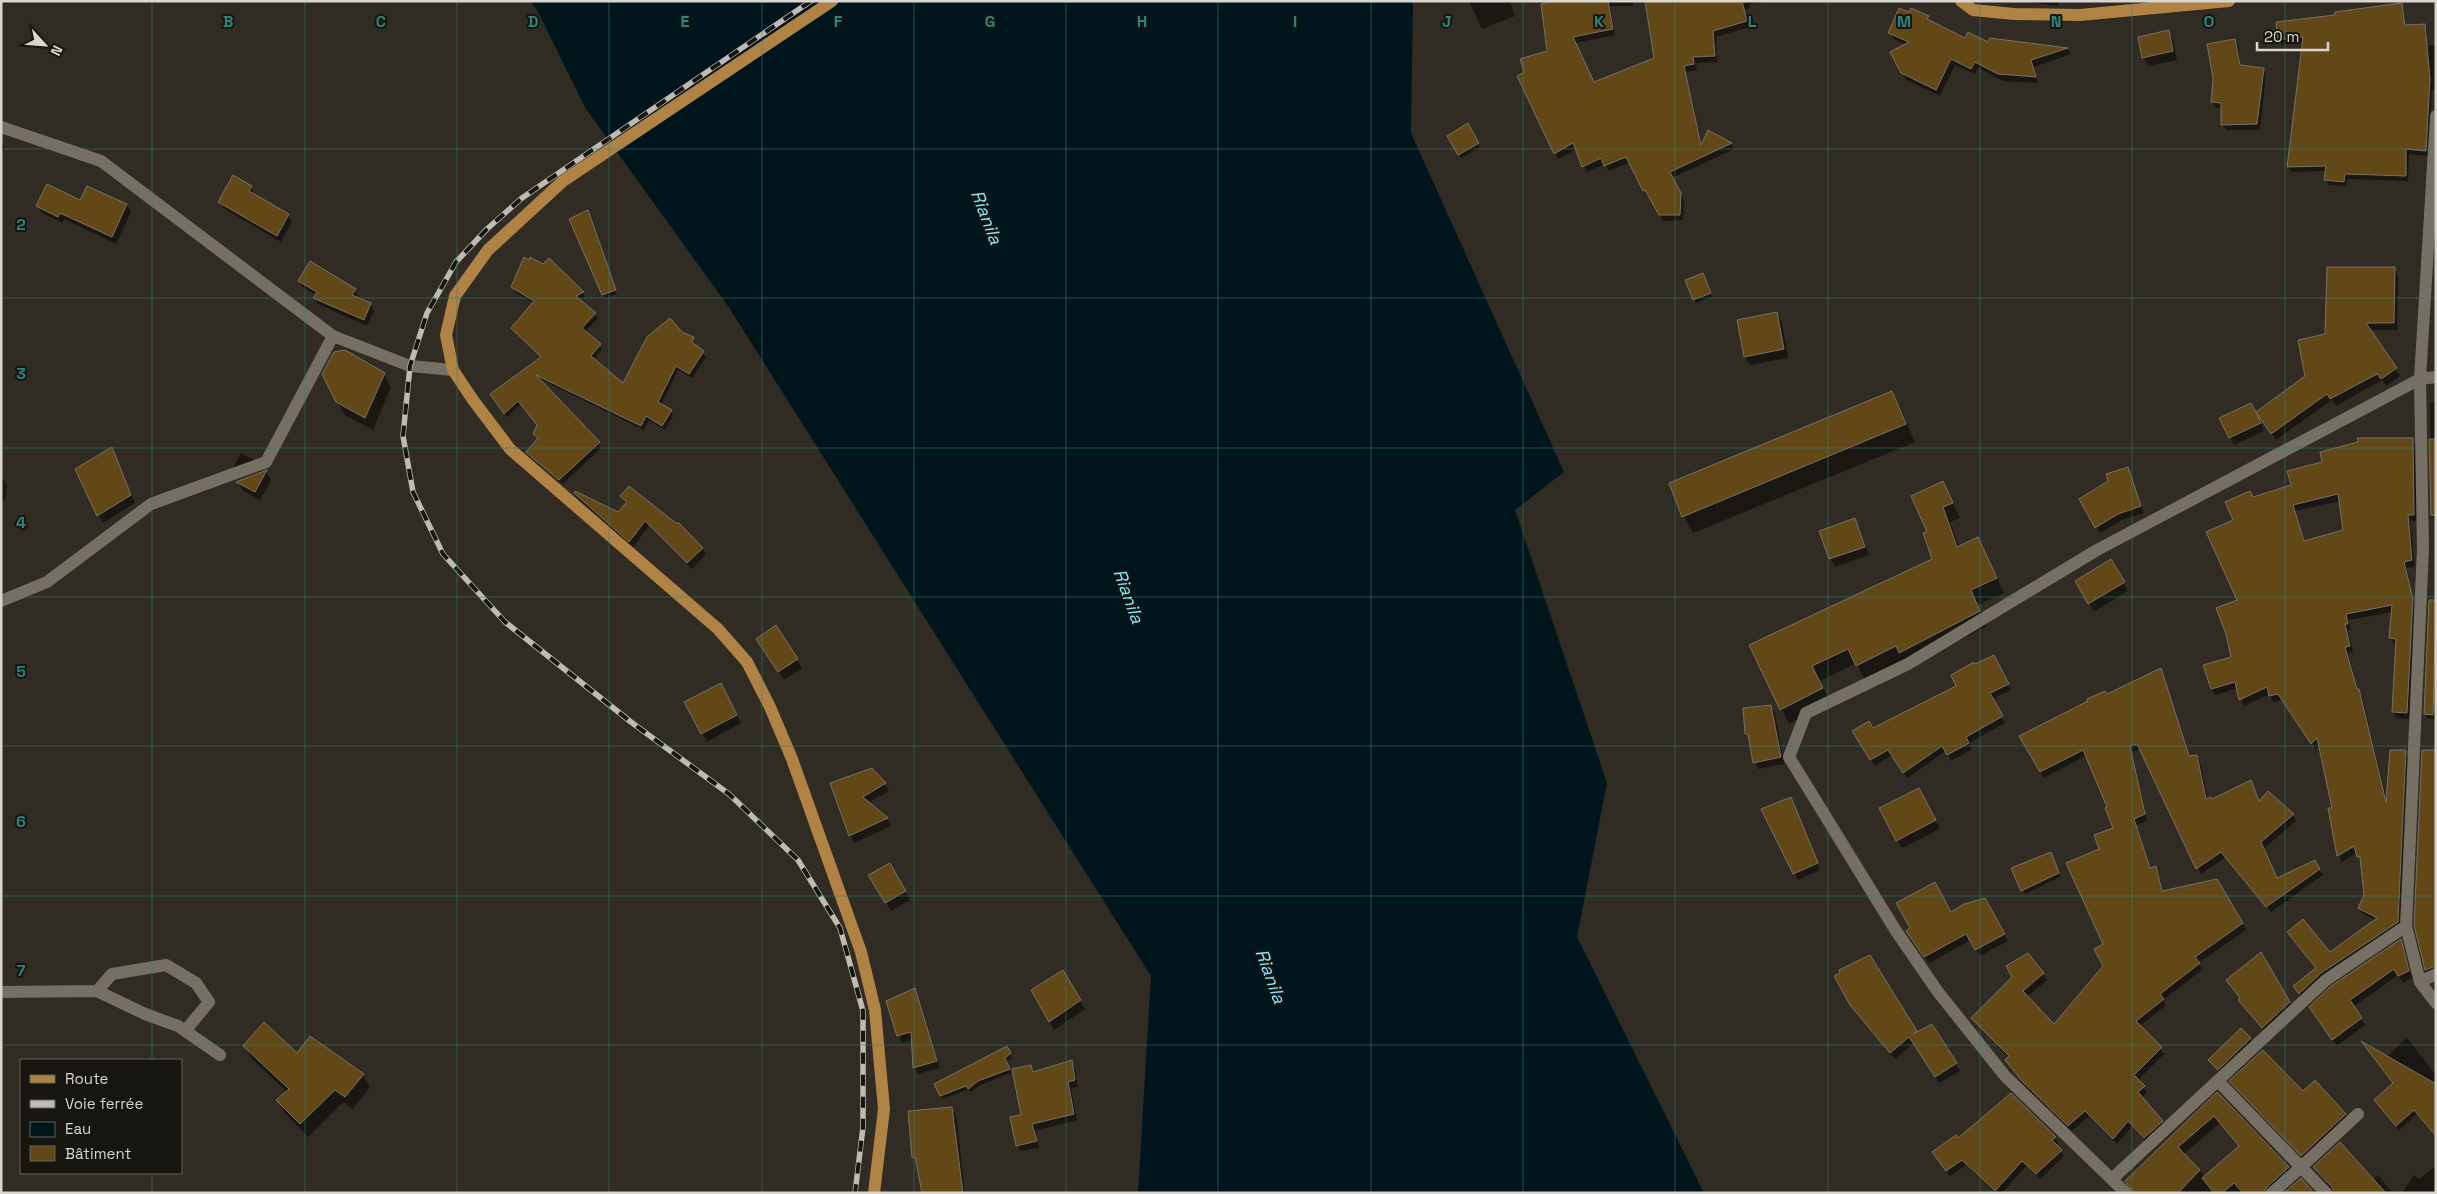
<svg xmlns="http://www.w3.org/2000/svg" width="2437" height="1194" font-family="'Space Grotesk',sans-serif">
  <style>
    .water { fill: #00151c }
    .shadow { fill: #0007; fill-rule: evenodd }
    .building { fill: #624817; stroke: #787167; fill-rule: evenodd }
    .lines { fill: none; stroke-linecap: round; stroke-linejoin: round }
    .minor { stroke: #756f64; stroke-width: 12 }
    .major { stroke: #b08344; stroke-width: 12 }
    .rail-casing { stroke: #bebab4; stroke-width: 5.5 }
    .rail { stroke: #171510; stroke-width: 4; stroke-dasharray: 11; stroke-linecap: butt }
    .grid { fill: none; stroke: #2d847d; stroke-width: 1; stroke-opacity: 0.55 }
    .labels { text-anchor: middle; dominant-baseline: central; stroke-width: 4; stroke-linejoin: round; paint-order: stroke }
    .water-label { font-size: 18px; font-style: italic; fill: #83e4fd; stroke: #171510 }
    .grid-label { font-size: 16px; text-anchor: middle; font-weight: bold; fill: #2d847d; stroke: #171510; stroke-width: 4; stroke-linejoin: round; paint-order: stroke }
  </style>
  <rect width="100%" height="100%" fill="#312c23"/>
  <path class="water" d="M530 1H1413L1411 133 1564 472 1515 510 1607 783 1577 937 1704 1193H1138L1151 976 728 306 586 109 537 10Z"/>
  <path class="shadow" d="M1469 1H1510L1515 16 1482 29Z
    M1562 1H1633V6H1610L1615 35 1575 43 1594 83 1655 59 1647 1H1779L1749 4 1750 8 1745 10 1750 27 1716 37 1717 62 1695 63 1697 70 1686 72 1702 145 1709 132 1731 144 1734 149 1672 178 1684 200 1683 220 1663 221 1649 195 1648 196 1645 192 1651 188 1630 162 1609 171 1605 164 1587 172 1577 149 1558 159 1555 153 1525 73 1548 52Z
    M2019 1H2059L2058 6Z
    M2401 4 2404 9 2406 26 2424 25 2427 31V45H2436V90H2432L2428 156 2409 154 2408 181 2347 179 2346 186 2329 185 2326 179V171L2291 172 2288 167 2304 42 2282 45 2279 40 2337 16Z
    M1928 17 1930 22 1966 39 1989 43 1990 39 2068 49 2071 54 2034 67 2038 83 2003 81 1978 68 1975 74 1955 65 1940 96 1906 80 1891 53 1906 45 1894 39 1890 33Z
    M2168 32 2173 40 2177 60 2148 66 2143 57Z
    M2234 40 2238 46 2241 67 2263 69 2266 75 2260 130H2226L2222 124 2223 108H2216L2212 102Z
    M1468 125 1480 148 1461 158 1448 136Z
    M1 141 5 148 1 156Z
    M251 187 254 195 288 215 292 222 281 242 223 208 220 202Z
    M81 202 127 205 131 212 116 244 64 219 63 223 42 213 38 206Z
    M589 216 617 294 605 298 571 219Z
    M549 260 583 293 585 297 579 300 598 318 585 332 602 349 594 360 623 385 681 333 693 338 695 346 706 357 692 378 678 370 661 405 671 411 673 416 665 430 649 420 644 430 538 378 601 448 563 484 528 452 538 440 534 434 538 426 521 404 507 417 494 398 542 359 512 328 534 303 515 292 513 287Z
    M2394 268 2398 276 2397 330H2369L2400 376 2386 386 2382 380 2336 406 2332 400 2276 440 2258 414 2264 431 2234 445 2221 419 2256 413 2307 377 2326 335Z
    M1704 278 1712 297 1696 303 1694 299Z
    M300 281 355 290 358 296 357 299 370 304 374 311 367 326 318 304 314 298 316 295 303 288Z
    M1777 313 1782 322 1788 358 1750 365 1745 357Z
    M384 374 391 387 373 430 345 415 337 402Z
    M1892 392 1901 410 1915 442 1693 533 1684 516Z
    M2430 402H2436V522L2432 515Z
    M2412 440 2416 446 2417 521H2410L2415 566 2407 568 2415 610 2410 719 2397 718 2393 712 2397 644H2394L2391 638 2392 612 2349 620 2350 630H2348L2353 652 2348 653 2358 690 2362 696 2387 801 2405 752 2409 758 2401 928 2303 999 2299 993 2317 969 2288 932 2329 954 2375 920 2363 914 2359 908 2366 896 2362 864 2357 852 2342 862 2339 857 2360 843 2359 841 2339 856 2330 809H2333L2319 745 2316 749 2282 700 2273 702 2270 694 2244 706 2238 688 2215 695 2212 689 2232 658 2238 601 2234 521 2253 498 2292 486ZM2340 501 2345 531 2305 542 2295 511Z
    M111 448 135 503 103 523 98 515Z
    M241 453 253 459 257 467 239 473 234 466Z
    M2127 468 2144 513 2122 520 2100 533 2080 499 2110 482Z
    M266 472 271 480 260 500 242 490 238 482Z
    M1 476 7 485 6 497 1 504Z
    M1943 483 1960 518 1950 522 1959 547 1985 553 2004 593 1978 605 1987 626 1909 667 1865 680 1856 663 1820 681 1831 703 1789 724 1751 646 1933 559 1929 532Z
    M575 493 619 514 627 504 622 496 702 548 706 554 692 569 649 526 633 547 579 500Z
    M1855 519 1869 555 1835 567 1830 558Z
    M2110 560 2128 591 2094 612 2076 581Z
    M762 647 797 660 802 668 784 680Z
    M1997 662 2011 690 1992 699 2005 723 1969 743 1972 749 1951 761 1946 751 1907 778 1892 755 1875 766 1854 732 1872 729 1958 686 1974 666Z
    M2160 670 2190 758 2197 756 2200 762 2208 800 2211 801 2251 782 2260 802 2293 815 2296 821 2263 849 2277 879 2314 861 2323 875 2271 912 2226 857 2201 874 2141 749 2132 752 2147 821 2136 825 2151 869 2156 868 2159 874 2163 892 2217 881 2246 930 2198 963 2202 970 2163 1000 2166 1005 2140 1026 2164 1054 2138 1080 2147 1093 2141 1098 2165 1127 2148 1144 2132 1126 2117 1144 2089 1116 2072 1131 2028 1089 2010 1066 2007 1060 2009 1058 1973 1019 2014 977 2028 954 2047 980 2027 997 2054 1025 2104 966 2100 850 2115 829 2109 808 2087 755 2044 778 2020 737Z
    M2427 674V675L2436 719 2427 718 2425 714Z
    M725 693 741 723 707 742 686 703Z
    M1771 706 1775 713 1784 764 1758 769 1755 762 1751 741 1747 734Z
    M2436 751V976L2431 978 2427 970 2415 925Z
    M872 769 889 791 868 803 887 819 891 826 854 843 831 784Z
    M1923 798 1940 829 1902 848 1897 840Z
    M1794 805 1820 870 1798 880 1763 810Z
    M2053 857 2060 877 2025 894 2012 869Z
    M889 865 910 900 891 911 870 876Z
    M1985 899 2008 941 1980 956 1971 940 1929 963 1911 938 1951 913Z
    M2401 941 2412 978 2403 983 2398 975 2353 1007 2365 1025 2337 1046 2310 1008Z
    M2260 954 2292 1006 2265 1031 2242 1004Z
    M1870 956 1917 1033 1931 1025 1960 1071 1939 1083 1914 1043 1895 1059 1856 1012 1836 976Z
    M1063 972 1085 1009 1054 1030 1033 990Z
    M914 989 940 1068 918 1074 914 1067 913 1040 902 1043 888 1002Z
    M2241 1030 2252 1043 2221 1072 2212 1064Z
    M2407 1038 2436 1075V1136L2417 1114 2399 1130 2376 1100 2394 1084 2379 1063Z
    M245 1047 297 1055 363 1075 370 1087 353 1109 343 1102 308 1137 285 1113 278 1100 287 1092 252 1059Z
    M1006 1048 1012 1058 1006 1063 1011 1073 980 1085 971 1092 969 1089 943 1099 941 1096Z
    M1071 1062 1075 1068 1078 1087 1071 1088 1077 1120 1035 1131 1039 1148 1020 1151 1017 1145 1031 1066 1035 1073Z
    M2231 1081 2303 1093 2345 1114 2349 1120 2305 1160Z
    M2217 1094 2288 1167 2293 1176 2275 1193H2134ZM2220 1123 2240 1148 2206 1177 2183 1155Z
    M952 1109 956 1115 965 1193H923L917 1164 913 1157Z
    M2055 1137 2058 1143 2056 1145 2064 1156 2040 1179 2026 1166 2002 1193H1995L1966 1165 1950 1176 1937 1158 1958 1140Z
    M2436 1166V1193H2402L2414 1175 2419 1179Z
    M2314 1168 2373 1180 2378 1175 2393 1193H2335Z"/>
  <path class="building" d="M1555 1H1608L1613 29 1573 37 1594 82 1654 58 1645 1H1742L1747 21 1713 31 1715 56 1693 57 1694 64 1684 66 1701 145 1708 130 1732 143 1670 172 1681 193 1680 215H1659L1645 190 1643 191 1626 157 1604 166 1601 158 1582 167 1573 143 1554 154 1517 76 1524 72 1520 59 1547 51 1541 4Z
    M2402 3 2405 25 2425 24 2430 79 2426 151 2406 149V176L2345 174 2344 182 2324 180 2326 166 2287 167 2303 37 2278 40 2276 22 2335 15V12Z
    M1899 8 1909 12 1911 8 1929 16 1927 19 1965 38 1968 32 1988 42 1990 38 2068 48 2031 60 2036 77 1998 74 1975 62 1971 69 1951 59 1936 90 1901 73 1890 52 1909 42 1888 33Z
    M2169 30 2173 51 2142 58 2138 37Z
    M2235 39 2240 65 2264 68 2257 124 2221 125V103L2211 102 2213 78 2207 44Z
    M1468 123 1479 143 1458 155 1447 136Z
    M233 175 252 186 249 191 289 214 277 236 218 202Z
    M47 184 80 200 87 186 127 204 112 237 60 213 58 217 36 206Z
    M588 210 616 290 602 295 569 219Z
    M524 257 529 260 530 257 543 264 549 258 584 292 576 296 596 313 582 328 601 344 591 356 623 383 647 337 670 318 682 332 694 337 692 342 704 351 689 374 676 366 658 402 672 410 662 426 646 416 641 426 536 375 600 442 559 480 526 452 538 438 533 434 537 425 518 401 504 414 490 394 541 357 511 328 534 301 511 287Z
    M310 261 356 289 352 295 371 303 364 320 313 298 317 292 298 281Z
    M2327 267H2395L2394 323H2366L2397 368 2381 379 2377 374 2330 399 2327 394 2271 434 2256 412 2261 423 2229 438 2219 418 2251 403 2256 412 2305 376 2298 340 2325 334Z
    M1703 273 1711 293 1693 300 1685 280Z
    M1777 312 1784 349 1744 357 1737 320Z
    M345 350 385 373 365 418 336 402 322 374 334 352Z
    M1892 391 1906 424 1682 517 1669 483Z
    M2357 438H2413L2414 515H2408L2412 560 2404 562 2413 599 2407 713 2392 712 2396 639 2389 638 2392 605 2346 614 2348 624H2345L2350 646 2345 647 2357 689H2359L2386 802 2390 750H2406L2398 922 2321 973 2299 994 2293 986 2316 968 2287 932 2303 919 2330 952 2377 918 2358 908 2364 895 2360 857H2357L2354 846 2337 856 2328 808H2332L2317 738 2311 744 2278 694 2269 696 2267 687 2239 700 2235 682 2211 689 2203 665 2231 657 2226 634 2216 608 2237 600 2206 532 2233 520 2225 502 2250 491 2253 497 2291 485 2287 471 2322 462 2320 452 2358 442ZM2338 494 2343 530 2304 541 2293 505Z
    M2429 439H2436V516L2431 515Z
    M112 447 131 495 97 516 75 469Z
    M2128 467 2141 506 2118 514 2095 528 2079 499 2108 481 2106 474Z
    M267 470 255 492 236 482Z
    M1943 481 1953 503 1943 507 1957 547 1978 537 1997 578 1971 590 1980 611 1899 653 1896 646 1856 666 1848 649 1812 666 1823 688 1780 710 1749 645 1932 559 1923 533 1927 532 1911 496Z
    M629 486 677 524 678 522 703 548 687 563 645 521 629 542 574 493 575 491 618 512 627 502 620 496Z
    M1855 518 1865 547 1829 559 1819 531Z
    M2111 559 2125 582 2088 604 2075 581Z
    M2429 600H2436L2433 715 2424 714Z
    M776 625 798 659 778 672 756 639Z
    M1994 655 2009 684 1990 693 2003 716 1966 737 1969 743 1947 755 1942 746 1903 773 1888 750 1870 760 1852 731 1869 721 1873 728 1956 686 1951 675 1974 662 1975 664Z
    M2161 668 2189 756 2197 755 2206 799 2211 797 2212 799 2251 780 2259 801 2268 791 2294 814 2261 842 2277 878 2315 860 2320 869 2266 907 2221 852 2196 869 2137 744 2130 746 2145 814 2134 819 2150 868 2156 866 2162 891 2217 879 2243 923 2195 957 2200 963 2160 994 2164 999 2136 1021 2162 1047 2134 1075 2145 1086 2138 1092 2163 1121 2144 1138 2128 1121 2113 1139 2085 1111 2068 1126 2023 1082 2005 1060 2009 1056 1971 1018 2012 977 2006 966 2028 953 2044 973 2023 991 2054 1024 2103 966 2094 949 2103 944 2066 863 2099 849 2094 835 2113 828 2105 808 2107 807 2083 750 2040 772 2019 736 2088 701 2087 699 2105 691 2107 694Z
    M721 683 737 715 701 734 684 702Z
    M1771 705 1781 757 1753 763 1748 734H1745L1743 708Z
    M2422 750H2436V966L2425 970 2414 925Z
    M872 768 886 783 863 797 888 818 849 836 830 783Z
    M1919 788 1936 820 1896 841 1879 808Z
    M1791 797 1818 863 1793 874 1761 809Z
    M2051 852 2059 873 2021 891 2011 868Z
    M890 863 906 891 885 903 868 875Z
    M1935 882 1951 912 1964 904 1985 898 2005 934 1975 950 1966 934 1924 957 1906 931 1910 928 1896 903Z
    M2401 939 2409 971 2398 976 2394 969 2350 1000 2362 1018 2332 1040 2309 1007 2331 986Z
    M2261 952 2290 1002 2262 1028 2238 1000 2240 998 2226 980Z
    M1870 955 1917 1031 1913 1034 1932 1024 1957 1063 1935 1077 1909 1037 1890 1053 1850 1005 1834 976 1840 973 1839 970Z
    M1063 970 1081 1000 1049 1022 1031 990Z
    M915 988 937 1061 913 1068 911 1032 897 1036 886 1001Z
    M264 1022 297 1053 310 1036 364 1074 345 1097 335 1090 300 1124 276 1100 289 1089 243 1046Z
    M2241 1028 2251 1038 2218 1070 2208 1060Z
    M2361 1041 2436 1084V1136L2414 1110 2396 1126 2374 1100 2393 1083Z
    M1007 1046 1011 1053 1005 1058 1010 1069 978 1081 968 1089 966 1086 940 1096 934 1084Z
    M2263 1050 2303 1091 2315 1080 2346 1114 2301 1156 2229 1081Z
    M1072 1060 1075 1080 1068 1082 1074 1114 1032 1124 1037 1141 1016 1146 1010 1117 1021 1115 1012 1069 1031 1065 1033 1072Z
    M2217 1092 2289 1167 2267 1187 2264 1193H2243L2234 1183 2222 1193H2214L2202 1178 2239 1146 2214 1116 2178 1147 2200 1170 2178 1193H2134L2125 1181Z
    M2011 1093 2056 1137 2052 1140 2062 1150 2036 1174 2022 1161 1995 1191 1962 1160 1946 1171 1932 1152 1956 1135 1958 1138Z
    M952 1107 963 1193H922L915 1157 912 1158 908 1111Z
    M2340 1142 2386 1193H2334L2332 1187 2313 1167Z
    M2301 1178 2314 1193H2284Z"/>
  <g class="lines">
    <path class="minor" d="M2436 116 2420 379 2423 549 2406 926 2420 982 2436 1003
      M1 127 101 161 333 336 410 366 453 370
      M1 601 47 582 151 504 266 462 333 336
      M2420 982 2436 974
      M97 991 112 974 166 965 196 983 209 1002 185 1031
      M1 992 97 991 145 1014 178 1026 220 1055
      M2218 1081 2301 1167 2272 1193
      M2112 1179 2326 980 2406 926
      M2126 1193 2005 1076 1938 992 1896 931 1789 757 1806 713 1908 664 2097 550 2420 379 2436 377
      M2326 1193 2301 1167 2358 1114"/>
    <path class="major" d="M832 1 563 181 488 250 455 296 446 335 453 370 473 400 510 449 718 629 747 662 770 707 792 759 861 952 875 1010 884 1109 874 1193
      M1961 1 1973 10 2014 14 2080 15 2229 1"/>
    <g class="rail-casing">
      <path id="rail" d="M811 1 522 198 487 229 456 262 427 313 410 366 403 436 413 492 443 554 505 622 631 722 729 794 798 860 840 928 863 1011V1127L855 1193"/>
    </g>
    <use href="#rail" class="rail"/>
  </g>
  <path class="grid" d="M152 1V1060M305 1V1193M457 1V1193M609 1V1193M762 1V1193M914 1V1193M1066 1V1193M1218 1V1193M1371 1V1193M1523 1V1193M1675 1V1193M1828 1V1193M1980 1V1193M2132 1V1193M2285 1V1193M1 149H2436M1 298H2436M1 448H2436M1 597H2436M1 746H2436M1 896H2436M1 1045H2436M152 1173V1193"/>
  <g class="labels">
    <g class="water-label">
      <text transform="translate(987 217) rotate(69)">Rianila</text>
      <text transform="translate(1129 596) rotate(70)">Rianila</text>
      <text transform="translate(1271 976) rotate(70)">Rianila</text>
    </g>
  </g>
  <g class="grid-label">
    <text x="228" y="27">B</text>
    <text x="381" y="27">C</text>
    <text x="533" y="27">D</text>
    <text x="685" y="27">E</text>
    <text x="838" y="27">F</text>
    <text x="990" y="27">G</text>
    <text x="1142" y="27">H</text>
    <text x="1295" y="27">I</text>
    <text x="1447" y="27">J</text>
    <text x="1599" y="27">K</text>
    <text x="1752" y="27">L</text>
    <text x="1904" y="27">M</text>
    <text x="2056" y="27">N</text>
    <text x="2209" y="27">O</text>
    <text x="21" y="230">2</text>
    <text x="21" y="379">3</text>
    <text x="21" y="528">4</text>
    <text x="21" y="677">5</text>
    <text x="21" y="827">6</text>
    <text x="21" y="976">7</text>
  </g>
  <rect width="2437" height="1194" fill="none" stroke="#d9d6d0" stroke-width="5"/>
  <rect x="20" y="1059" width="162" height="115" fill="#171510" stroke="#65625d"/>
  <rect x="30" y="1075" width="25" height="8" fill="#b08344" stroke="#65625d"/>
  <text x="65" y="1084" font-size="15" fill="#d9d6d0">Route</text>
  <rect x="30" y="1100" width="25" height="8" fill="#bebab4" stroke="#65625d"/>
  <text x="65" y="1109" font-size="15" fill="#d9d6d0">Voie ferrée</text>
  <rect x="30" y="1122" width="25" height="15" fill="#00151c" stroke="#65625d"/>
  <text x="65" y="1134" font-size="15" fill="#d9d6d0">Eau</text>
  <rect x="30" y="1146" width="25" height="15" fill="#624817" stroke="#65625d"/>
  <text x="65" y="1159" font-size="15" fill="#d9d6d0">Bâtiment</text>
  <g transform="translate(45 45) rotate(116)" stroke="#171510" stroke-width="4" paint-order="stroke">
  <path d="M0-4L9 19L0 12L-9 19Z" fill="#d9d6d0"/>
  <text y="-8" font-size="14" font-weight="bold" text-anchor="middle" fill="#d9d6d0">N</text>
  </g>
  <path d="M2257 42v8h71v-8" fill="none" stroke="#d9d6d0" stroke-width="2.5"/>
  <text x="2264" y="42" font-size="15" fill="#d9d6d0" stroke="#171510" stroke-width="4" paint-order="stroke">20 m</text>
</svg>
